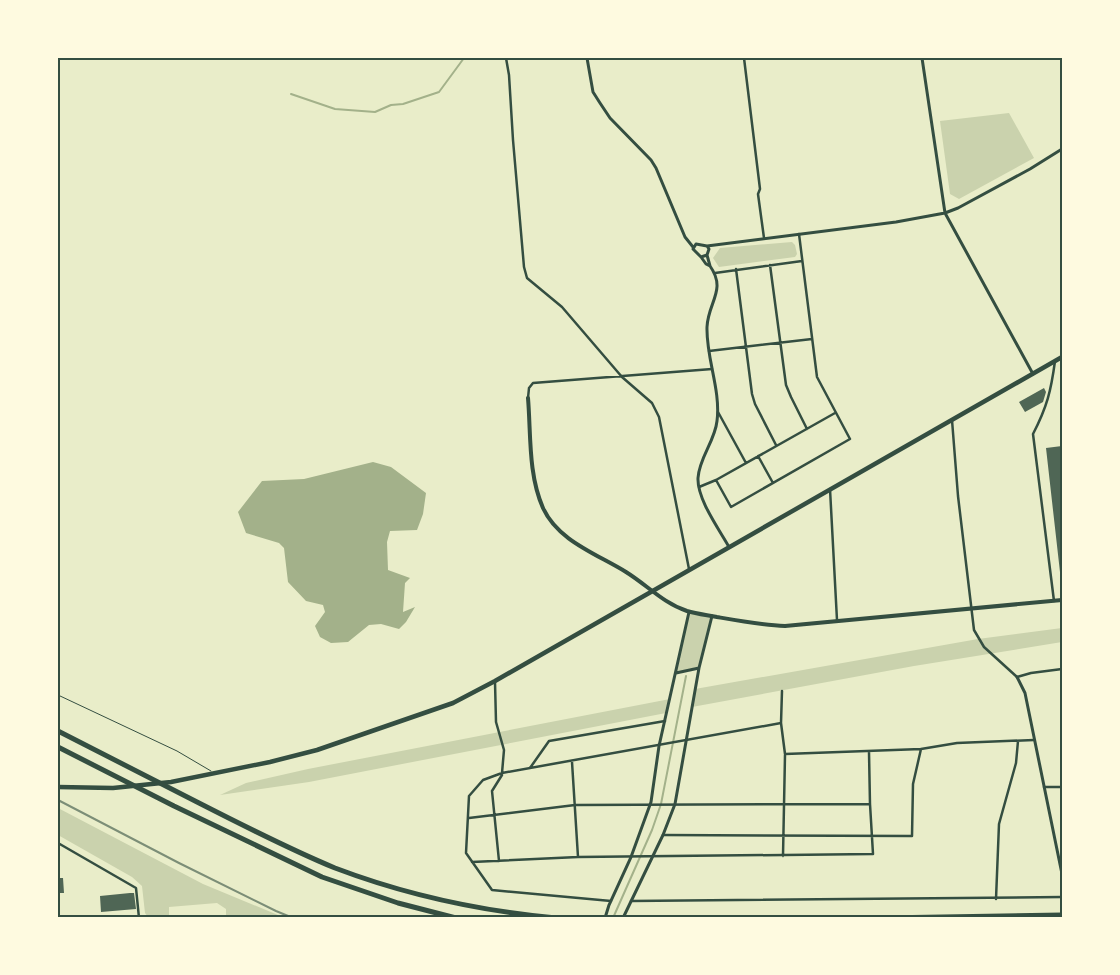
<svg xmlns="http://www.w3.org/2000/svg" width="1120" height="975" font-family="'Noto Sans',sans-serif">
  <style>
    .green { fill: #cad2ad }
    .water { fill: #a3b18a }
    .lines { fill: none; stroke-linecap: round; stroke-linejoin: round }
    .stream { stroke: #a3b18a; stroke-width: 2 }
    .building { fill: #4f6655 }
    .service { stroke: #344e41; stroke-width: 1 }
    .minor { stroke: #344e41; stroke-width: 2.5 }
    .tertiary { stroke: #344e41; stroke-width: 3 }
    .secondary { stroke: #344e41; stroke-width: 4 }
    .primary { stroke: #344e41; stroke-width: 4.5 }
    .motorway { stroke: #344e41; stroke-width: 5 }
    .rail { stroke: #7c8e77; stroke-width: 2 }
    .neatline { fill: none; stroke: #344e41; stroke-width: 2 }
  </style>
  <rect width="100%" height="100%" fill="#e9edc9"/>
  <path class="green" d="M1009 113 1034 158 959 199 950 194 940 121Z
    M792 242 795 245 797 254 795 257 719 267 713 258 720 248Z
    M689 612 712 616 699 668 676 673Z
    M1062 628V642L914 666 692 707 695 689 978 639Z
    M670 699 666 713 309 782 220 795 246 783 308 769Z
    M58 808 203 884 278 915V917H226V909L217 903 169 907V915L148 917 145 913 142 886 132 877 58 835Z"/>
  <path class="water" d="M373 462 391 467 426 493 423 514 417 530 390 531 387 542 388 570 410 578 405 583 403 612 415 607 406 622 399 629 381 624 369 625 348 642 331 643 320 637 315 626 325 612 323 605 306 601 288 582 284 548 279 543 246 533 238 512 262 481 304 479Z"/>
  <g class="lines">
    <path class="stream" d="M298 58H357
      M364 58 395 59 402 58
      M291 94 335 109 375 112 391 105 403 104 439 92 464 58
      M613 918 652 830 661 804 686 676"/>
  </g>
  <path class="building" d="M1044 388 1046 392 1043 402 1025 412 1019 402Z
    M1062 446V581H1061L1046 448Z
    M58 878H63L64 893H58Z
    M130 893H134L136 909 101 912 100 896Z"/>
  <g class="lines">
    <path class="service" d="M58 695 177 751 211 771"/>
    <path class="minor" d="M506 58 509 75 513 140 524 267 527 278 562 307 622 377 652 403 659 417 689 569
      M744 58 760 189 758 194 764 238
      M770 265 786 385 791 397 807 429
      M736 269 752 394 755 404 776 445
      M715 273 802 261
      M709 351 812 339
      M528 398 529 388 533 383 712 369
      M718 412 746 463
      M952 420 958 496 974 630 984 647 1017 677 1031 673 1062 669
      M758 456 773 483
      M716 480 731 507 850 439 817 377 799 234
      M699 487 716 480 835 413
      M830 489 837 620
      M1054 601 1033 434C1047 407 1051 391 1055 361
      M495 682 496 722 504 750 502 773 781 723
      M782 691 781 723 785 754 921 749
      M572 762 578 857
      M530 768 549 741 665 721
      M502 773 483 780 469 796 466 853 492 890 611 901
      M1044 787H1062
      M469 818 575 805 870 804 869 752
      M663 835 912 836 913 784 921 749 957 743 1034 740
      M58 843 136 888 139 918
      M783 856 785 755
      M499 861 492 791 502 775
      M472 862 578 857 873 854 870 804
      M996 899 999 824 1016 763 1018 741
      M631 901 1062 897"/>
    <path class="tertiary" d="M587 58 593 92 600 103 610 118 651 160 656 168 685 237 693 247
      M922 58 945 213 1033 374
      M696 244 707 246 709 249 707 255 701 257 693 249Z
      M707 246 896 222 945 213 958 208 1030 169 1062 149
      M701 257 706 264 710 266 707 255
      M710 266C727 290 708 302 707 327 706 358 721 390 717 421 715 441 699 458 698 478 697 499 719 529 729 547
      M676 673 699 668
      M1017 677 1025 693 1062 874
      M605 918 609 905 631 857 651 802 659 746 689 612
      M623 918 663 835 675 804 699 668 712 616"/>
    <path class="secondary" d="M528 398C531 434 528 474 543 508 558 541 597 554 626 572 647 585 663 603 687 611 697 614 707 615 717 617 740 621 762 625 785 626L1062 600"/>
    <path class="primary" d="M58 787 113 788 171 782 270 762 317 750 453 703 495 681 1062 357"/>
    <path class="motorway" d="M58 731C105 755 152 779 199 803 244 826 289 849 335 868 406 895 481 911 556 918
      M58 747 174 806 322 877 398 903 456 918
      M882 918 1062 915"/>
    <path class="rail" d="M58 800 179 863 276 911 293 918"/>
  </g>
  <rect width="1120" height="975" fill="none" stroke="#fefae0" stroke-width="118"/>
  <rect x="59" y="59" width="1002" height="857" class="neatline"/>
</svg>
